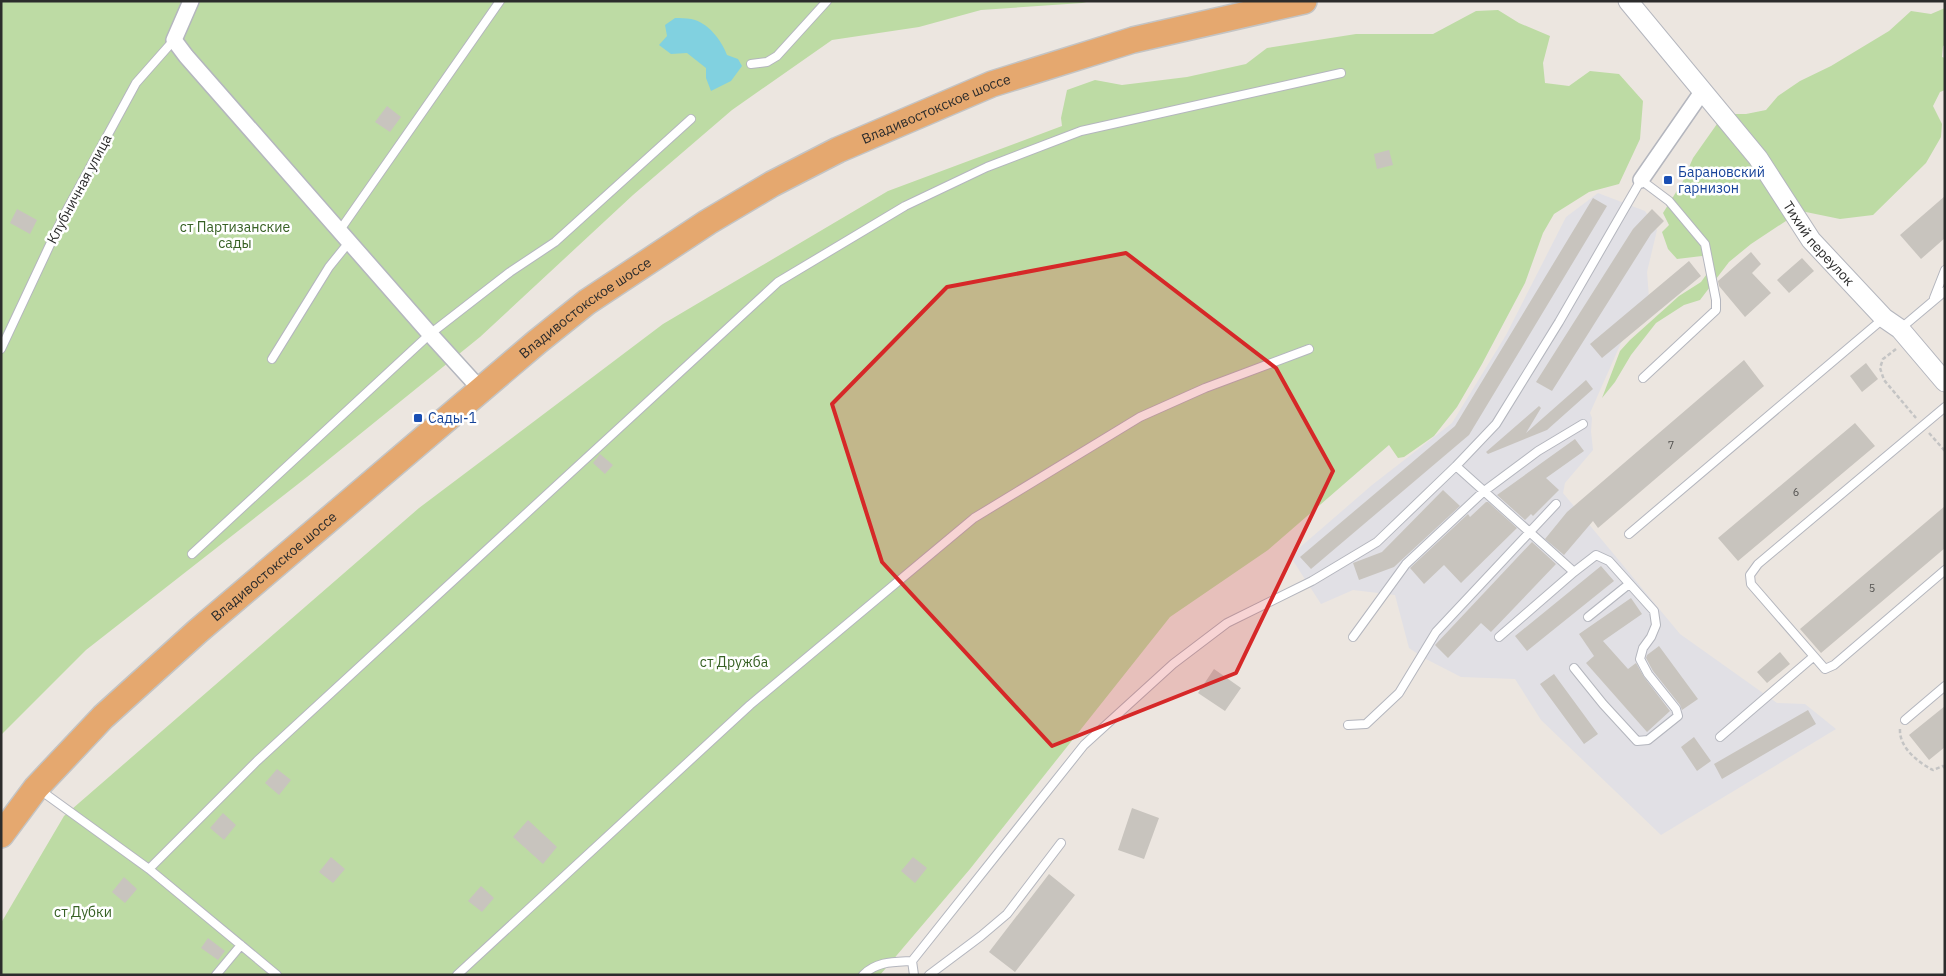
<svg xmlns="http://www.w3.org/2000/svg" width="1946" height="976" font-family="'IBM Plex Sans',sans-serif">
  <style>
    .industrial { fill: #e1e0e5 }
    .green { fill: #bddba4 }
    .water { fill: #81d1e0 }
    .building { fill: #c8c4be }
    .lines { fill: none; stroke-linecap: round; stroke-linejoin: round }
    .service-casing { stroke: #b4b6be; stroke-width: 10 }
    .minor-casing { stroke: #b4b6be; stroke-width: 18 }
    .tertiary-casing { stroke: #b4b6be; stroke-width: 21 }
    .trunk-casing { stroke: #c4c4c4; stroke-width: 28 }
    .path { stroke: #c4c4c4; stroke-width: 2.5; stroke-dasharray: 4 2.5; stroke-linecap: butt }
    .service { stroke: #fff; stroke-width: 8 }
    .minor { stroke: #fff; stroke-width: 15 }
    .tertiary { stroke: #fff; stroke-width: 19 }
    .trunk { stroke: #e5a86f; stroke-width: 25 }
    .marked { fill: #d62828; fill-opacity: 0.2; stroke: #d62828; stroke-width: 4; stroke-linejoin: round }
    .transit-dot { fill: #1a4fb4; stroke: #fff; stroke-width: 2 }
    .labels { text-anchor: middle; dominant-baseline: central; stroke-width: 5; stroke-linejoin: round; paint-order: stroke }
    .number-label { font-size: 11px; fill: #535250 }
    .street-label { font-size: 14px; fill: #2c2c2c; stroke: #fff }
    .transit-label { font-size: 14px; fill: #164399; stroke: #fff; text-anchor: start }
    .park-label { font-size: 14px; fill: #376124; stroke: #fff }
  </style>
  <rect width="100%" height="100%" fill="#ece6e0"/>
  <path class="industrial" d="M1598 193 1645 211 1657 230 1647 272 1649 298 1641 318 1621 343 1590 413 1592 418 1591 431 1593 450 1565 483 1563 493 1680 634 1777 703 1805 704 1836 729 1661 835 1541 720 1515 679 1461 677 1424 658 1409 648 1395 595 1353 590 1321 604 1290 556 1372 485 1452 423 1506 335 1566 217Z"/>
  <path class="green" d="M1 1H1091L1082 3 981 10 919 27 832 40 732 110 633 195 480 337 307 477 86 650 1 735Z
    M1945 8V45L1943 46 1942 57 1945 58V90L1940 92 1933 106 1942 124 1941 137 1926 163 1873 215 1840 219 1801 211 1751 244 1729 262 1700 300 1684 305 1656 323 1631 355 1615 382 1602 398 1620 351 1630 340 1679 296 1701 282 1714 264 1702 256 1677 259 1668 249 1662 232 1669 225 1663 213 1683 181 1693 158 1724 114H1746L1766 110 1778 96 1800 81 1831 66 1889 31 1911 11 1931 14Z
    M1498 10 1519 23 1550 36 1543 63 1545 83 1569 86 1590 71 1619 74 1643 101 1640 139 1619 184 1589 192 1554 214 1543 233 1525 283 1482 364 1457 407 1434 436 1404 457 1398 458 1389 445 1268 550 1170 617 970 869 880 975H1V923L64 816 419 508 663 324 888 191 1062 126 1061 118 1067 90 1095 80 1122 85 1187 77 1246 64 1267 48 1356 34H1433L1476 11Z"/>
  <path class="water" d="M675 18C680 18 686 18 691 19 708 22 722 41 727 55L738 59 742 66 731 81 711 91 706 78V68L687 53 671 54 659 45 667 36 665 25Z"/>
  <path class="building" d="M387 106 401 117 390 132 375 122Z
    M1389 150 1393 165 1377 169 1374 154Z
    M1945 196V238L1921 259 1900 235Z
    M1593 198 1607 206 1469 435 1311 569 1300 557 1455 426Z
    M17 209 37 220 30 234 10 223Z
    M1652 209 1664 221 1651 234 1552 391 1536 382 1633 229Z
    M1751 252 1761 264 1752 273 1771 293 1745 317 1719 286 1718 281Z
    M1802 258 1814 271 1789 293 1777 280Z
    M1689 261 1701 276 1602 358 1590 344Z
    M1744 360 1764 386 1598 528 1593 521 1564 555 1545 539 1567 512Z
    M1866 363 1878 379 1862 392 1850 376Z
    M1586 380 1593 389 1547 430 1488 454 1486 452 1539 406 1541 408 1526 433Z
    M1855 423 1875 446 1738 561 1718 538Z
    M1575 439 1584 451 1546 478 1559 490 1533 516 1531 514 1525 520 1497 495Z
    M600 454 613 465 605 474 593 463Z
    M1443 490 1460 506 1394 567 1359 580 1353 563 1382 552Z
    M1486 502H1488L1517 528 1461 583 1444 565 1424 584 1410 568 1468 514 1470 517Z
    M1945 506V548L1821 653 1800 629Z
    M1532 542 1556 564 1491 632 1481 623 1448 658 1435 645Z
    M1601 566 1614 581 1527 651 1515 636Z
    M1631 598 1642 614 1603 641 1628 669 1636 663 1644 677 1670 711 1647 732 1586 663 1594 656 1579 634Z
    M1659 646 1698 699 1682 710 1680 705 1653 671 1646 658 1647 655Z
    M1780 652 1790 664 1767 683 1757 672Z
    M1214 669 1241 688 1225 711 1198 693Z
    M1554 674 1598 734 1584 744 1540 684Z
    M1945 706V747L1929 760 1909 735Z
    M1808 710 1816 724 1722 779 1714 764Z
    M1694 737 1711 761 1697 771 1681 747Z
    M277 769 291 780 279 795 265 783Z
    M1132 808 1159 818 1144 859 1118 850Z
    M223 813 236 825 224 840 210 828Z
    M528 820 557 847 543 864 513 837Z
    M331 857 345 869 333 883 319 872Z
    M913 857 927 868 915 883 901 871Z
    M1049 874 1075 895 1015 972 989 952Z
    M124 877 137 889 125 903 112 892Z
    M481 886 494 898 482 912 468 901Z
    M208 938 225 951 218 960 201 948Z"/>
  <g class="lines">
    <g class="service-casing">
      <path id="service" d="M751 64 767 62 777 56 827 1
        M340 230 500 1
        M1934 298 1945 270
        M1900 329 1945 291
        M1 349 62 219 136 83 174 40
        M272 359 329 267 350 241
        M1945 407 1758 564 1750 575 1751 584 1825 669 1834 665 1945 570
        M1456 466 1574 572 1596 555 1609 561 1654 611 1656 625 1651 637 1643 648 1640 659 1648 674 1676 709 1678 716 1648 740 1637 741 1603 704 1574 668
        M1629 534 1884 318
        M192 554 430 334 510 272 555 242 691 119
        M1588 617 1629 584
        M1353 637 1406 564 1483 492 1538 451 1583 424
        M1499 637 1574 572
        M1905 720 1945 686
        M1348 725 1366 724 1399 693 1436 632 1556 504
        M1720 737 1813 657
        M40 790 149 869 277 975
        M149 869 257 761 778 282 905 206 987 167 1081 131 1341 73
        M216 975 241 945
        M457 975 750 705 974 518 1140 417 1205 388 1309 349
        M863 975C877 961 894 962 912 961
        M914 975 912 961 1084 745 1173 664 1227 623 1312 581 1377 542 1456 466 1496 424 1559 322 1641 180 1669 201 1705 244 1716 300V310L1643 378
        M929 975 981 936 1007 914 1061 843"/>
    </g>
    <g class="minor-casing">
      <path id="minor" d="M191 1 174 40 186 56 430 334 481 390
        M1641 180 1702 92"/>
    </g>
    <g class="tertiary-casing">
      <g id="tertiary">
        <path id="s1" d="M1628 1 1758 158 1811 240 1884 318 1900 329 1945 382"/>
      </g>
    </g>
    <g class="trunk-casing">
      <g id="trunk">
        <path id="s2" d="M1 835 36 788 103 717 198 631 537 342 587 302 708 222 772 184 838 150 992 84 1133 40 1304 1"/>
      </g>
    </g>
    <path class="path" d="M1896 349 1883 359 1880 368 1884 380 1916 418
      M1929 433 1945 451
      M1900 729C1899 748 1919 763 1933 770L1943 766 1945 768"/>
    <use href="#service" class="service"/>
    <use href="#minor" class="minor"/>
    <use href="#tertiary" class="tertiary"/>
    <use href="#trunk" class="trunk"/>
  </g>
  <path class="marked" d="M1126 253 1276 368 1333 471 1236 673 1052 746 882 562 832 404 947 287Z"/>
  <g class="transit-dot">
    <rect x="1663" y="175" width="10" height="10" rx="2.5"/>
    <rect x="413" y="413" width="10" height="10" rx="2.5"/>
  </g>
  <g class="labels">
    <g class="number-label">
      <text x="1671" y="445">7</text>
      <text x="1796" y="492">6</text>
      <text x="1872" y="588">5</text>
    </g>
    <g class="street-label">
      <text stroke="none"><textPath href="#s2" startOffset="1194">Владивостокское шоссе</textPath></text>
      <text transform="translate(79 189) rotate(-62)">Клубничная улица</text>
      <text stroke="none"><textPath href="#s1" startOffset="309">Тихий переулок</textPath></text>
      <text stroke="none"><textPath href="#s2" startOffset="789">Владивостокское шоссе</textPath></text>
      <text stroke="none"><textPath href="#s2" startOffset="384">Владивостокское шоссе</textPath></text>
    </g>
    <g class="transit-label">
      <text x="1678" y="172">Барановский<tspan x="1678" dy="16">гарнизон</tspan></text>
      <text x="428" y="418">Сады-1</text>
    </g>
    <g class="park-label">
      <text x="235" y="227">ст Партизанские<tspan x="235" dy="16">сады</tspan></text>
      <text x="734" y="662">ст Дружба</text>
      <text x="83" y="912">ст Дубки</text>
    </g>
  </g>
  <rect width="1946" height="976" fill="none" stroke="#2c2c2c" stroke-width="5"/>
</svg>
